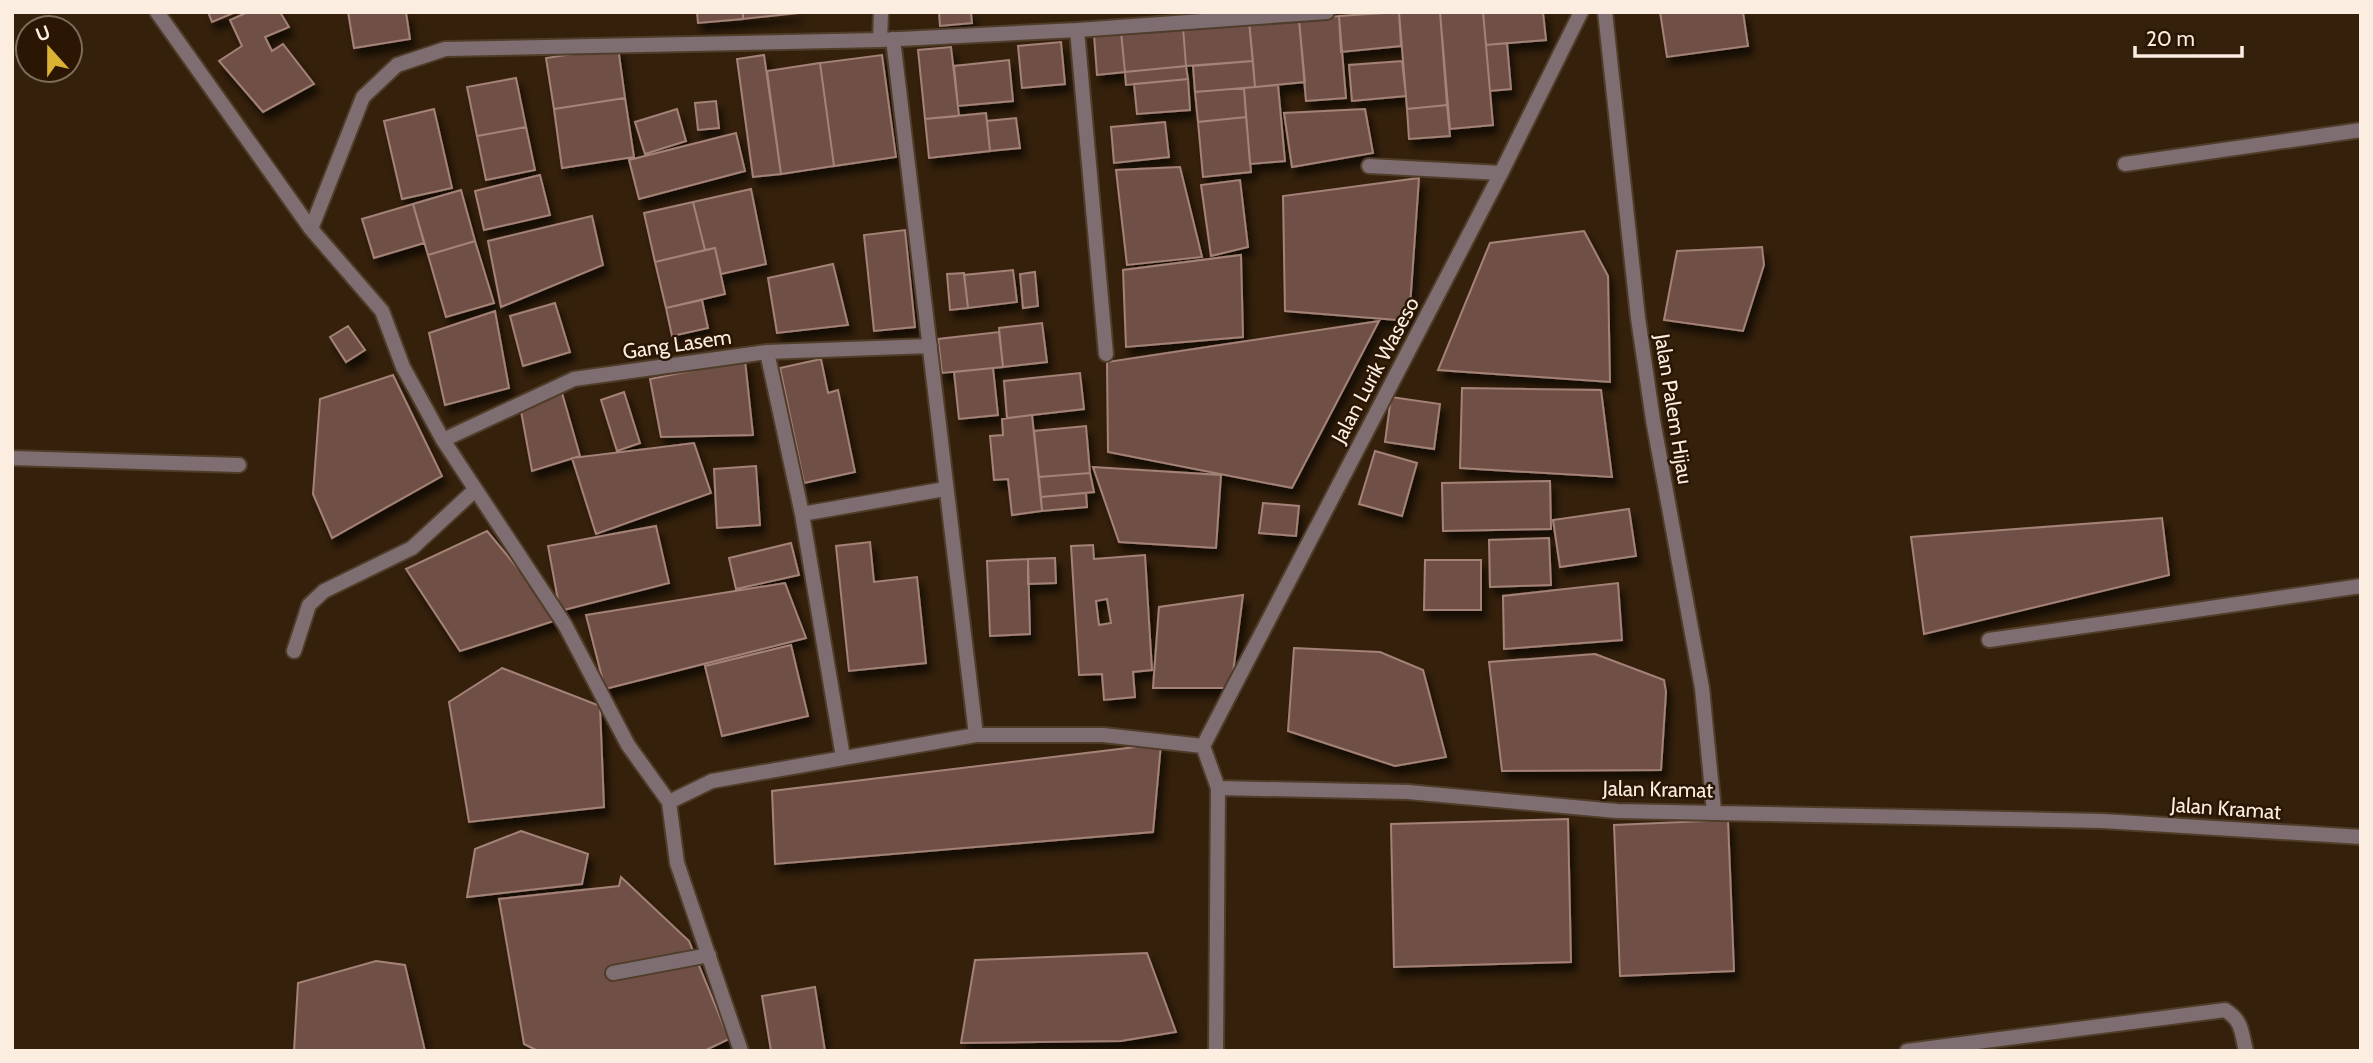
<svg xmlns="http://www.w3.org/2000/svg" width="2373" height="1063" font-family="Cabin,sans-serif">
  <style>
    .building { fill: #6f5046; stroke: #a48277; stroke-width: 2; fill-rule: evenodd; filter: url(#shadow) }
    .lines { fill: none; stroke-linecap: round; stroke-linejoin: round }
    .lane-casing { stroke: #503d29; stroke-width: 18 }
    .street-casing { stroke: #503d29; stroke-width: 18 }
    .lane { stroke: #7e6e72; stroke-width: 14 }
    .street { stroke: #7e6e72; stroke-width: 14 }
    .labels { text-anchor: middle; dominant-baseline: central; stroke-width: 5; stroke-linejoin: round; paint-order: stroke }
    .street-label { font-size: 21px; fill: #fbede0; stroke: #2a1603 }
  </style>
  <defs>
    <filter id="shadow"><feDropShadow dx="4.5" dy="8" stdDeviation="3.5" flood-color="#0009"/></filter>
  </defs>
  <rect width="100%" height="100%" fill="#34200b"/>
  <path class="building" d="M208 12H236L212 22Z
    M248 12H280L289 27 265 37 272 51 283 44 314 84 263 112 219 61 242 46 230 20Z
    M348 12H406L410 39 354 48Z
    M697 12H743V19L698 23Z
    M743 12H798V13L743 19Z
    M939 12H971L972 23 940 26Z
    M1399 12 1401 46 1341 52 1339 16Z
    M1399 12H1440L1447 105 1407 109Z
    M1440 12H1483L1493 125 1450 129Z
    M1483 12H1543L1546 40 1486 45Z
    M1660 12H1743L1748 46 1667 57Z
    M1339 16 1346 98 1306 101 1299 20Z
    M1299 20 1305 82 1255 87 1249 21Z
    M1249 21 1253 61 1186 66 1183 27Z
    M1183 27 1186 66 1125 72 1121 32Z
    M1121 32 1125 72 1097 75 1094 35Z
    M1061 42 1065 84 1022 88 1018 46Z
    M1507 43 1511 89 1490 91 1486 45Z
    M618 47 625 98 554 109 546 58Z
    M951 47 959 116 925 119 918 50Z
    M764 55 781 174 753 177 737 59Z
    M882 55 896 157 834 166 820 63Z
    M1009 60 1013 101 958 106 954 66Z
    M1253 61 1255 87 1195 92 1193 66Z
    M1402 61 1406 96 1352 101 1349 65Z
    M820 63 834 166 781 174 767 71Z
    M1186 66 1188 79 1126 85 1125 72Z
    M516 78 526 127 477 136 467 87Z
    M1188 79 1190 110 1137 114 1134 84Z
    M1278 85 1285 161 1250 164 1244 88Z
    M1244 88 1246 117 1198 122 1195 92Z
    M625 98 634 157 562 168 554 109Z
    M716 101 719 128 698 130 695 103Z
    M1447 105 1450 136 1409 139 1407 109Z
    M434 109 452 188 402 199 384 121Z
    M677 109 686 141 645 154 635 122Z
    M1365 109 1373 153 1292 167 1284 113Z
    M986 113 990 151 929 158 925 119Z
    M1246 117 1251 172 1203 177 1198 122Z
    M1016 118 1020 148 990 151 987 121Z
    M1165 122 1169 157 1114 163 1111 127Z
    M526 127 535 170 486 180 477 136Z
    M736 133 745 171 639 199 629 160Z
    M1180 167 1202 257 1127 265 1116 170Z
    M540 175 550 215 484 230 475 191Z
    M1419 178 1409 321 1285 311 1283 196Z
    M1240 180 1248 247 1211 256 1201 185Z
    M751 189 766 264 721 274 715 248 705 250 693 202Z
    M461 190 475 241 428 255 413 204Z
    M693 202 705 250 655 262 644 213Z
    M413 204 424 243 374 258 362 219Z
    M592 216 603 265 501 307 488 241Z
    M905 230 915 327 874 331 864 235Z
    M1584 231 1608 276 1610 382 1438 370 1490 243Z
    M475 241 494 303 446 317 428 255Z
    M1762 247 1764 265 1743 331 1664 320 1677 251Z
    M715 248 725 294 666 308 655 262Z
    M1241 255 1243 337 1126 347 1123 270Z
    M833 264 848 325 777 333 768 278Z
    M1013 270 1017 302 968 308 964 275Z
    M1035 272 1038 306 1023 308 1020 274Z
    M964 273 968 308 950 310 947 274Z
    M702 300 708 328 672 336 666 308Z
    M555 303 570 352 523 366 510 316Z
    M495 311 509 388 445 405 429 333Z
    M1379 321 1292 488 1108 452 1107 362Z
    M1042 323 1047 362 1003 367 999 328Z
    M348 326 365 350 346 362 330 337Z
    M999 332 1003 367 942 373 938 339Z
    M821 359 828 393 838 390 855 472 804 483 780 368Z
    M745 360 753 435 661 437 650 379Z
    M993 368 998 415 959 419 954 372Z
    M1080 373 1084 409 1007 418 1004 381Z
    M393 375 442 476 332 538 313 494 320 399Z
    M1462 388 1601 390 1612 477 1460 468Z
    M624 392 640 443 617 451 601 400Z
    M562 393 580 456 532 471 521 411Z
    M1391 397 1440 404 1434 449 1385 442Z
    M1032 415 1042 511 1012 515 1008 479 994 480 990 436 1003 435 1002 419Z
    M1086 426 1090 473 1039 477 1034 431Z
    M694 443 711 493 596 534 572 458Z
    M1375 451 1417 463 1402 516 1359 504Z
    M756 466 760 525 717 528 714 469Z
    M1093 467 1221 475 1216 548 1119 542Z
    M1090 473 1094 492 1041 497 1039 477Z
    M1550 481 1551 529 1443 531 1442 483Z
    M1086 493 1087 507 1042 511 1041 497Z
    M1263 503 1299 506 1296 536 1259 533Z
    M1629 509 1636 556 1560 567 1553 520Z
    M2162 518 2169 575 1924 634 1911 537Z
    M656 526 669 583 560 611 548 546Z
    M487 531 560 619 460 651 406 569Z
    M1549 538 1551 585 1490 587 1489 540Z
    M870 542 874 582 917 577 926 663 849 671 836 546Z
    M791 543 799 575 736 589 729 558Z
    M1093 545 1094 559 1145 555 1152 670 1133 672 1135 697 1104 700 1102 674 1079 675 1071 546ZM1107 599 1111 623 1099 625 1096 601Z
    M1055 558 1056 583 1028 584V559Z
    M1028 559 1030 634 990 636 987 561Z
    M1425 560H1481V610H1424Z
    M785 583 806 638 605 689 586 615Z
    M1618 583 1622 640 1504 649 1503 596Z
    M1243 595 1231 688H1153L1159 607Z
    M791 645 808 716 722 736 705 666Z
    M1294 648 1380 652 1423 670 1446 757 1395 766 1288 731Z
    M1595 654 1664 680 1666 692 1661 770 1502 771 1489 662Z
    M502 668 600 706 604 807 469 822 449 702Z
    M1161 744 1153 832 775 864 772 791Z
    M1568 819 1571 962 1394 967 1391 824Z
    M1728 820 1734 971 1620 976 1614 825Z
    M521 831 588 854 582 884 467 897 475 849Z
    M621 877 689 941 729 1039 704 1051H538L524 1044 499 899 619 886Z
    M1147 953 1176 1032 1121 1041 961 1043 975 960Z
    M376 961 405 965 425 1051H294L298 983Z
    M815 987 825 1051H771L762 996Z"/>
  <g class="lines">
    <g class="lane-casing">
      <path id="lane" d="M2125 164 2361 130"/>
    </g>
    <g class="street-casing">
      <path id="street" d="M157 12 311 229 382 311 403 367 443 440 565 625 628 745 669 802 677 863 741 1051
        M1605 12 1638 318 1653 420 1702 688 1714 811
        M1077 30 1106 354
        M893 39 976 735
        M880 40 881 12
        M1369 166 1501 173
        M311 229 363 97 397 65 445 49 880 40 1077 30 1327 12
        M767 352 802 514
        M443 440 574 379 767 352 930 346
        M12 458 239 465
        M1989 640 2361 586
        M294 651 309 605 324 591 412 548 475 490
        M1203 746 1501 173 1581 12
        M843 757 802 514 945 489
        M669 802 712 781 976 735H1103L1203 746 1218 788
        M613 973 709 955
        M1216 1051 1218 788 1408 792 1617 811 2103 821 2361 837
        M1907 1051 2225 1010C2243 1021 2241 1032 2246 1051"/>
    </g>
    <use href="#lane" class="lane"/>
    <use href="#street" class="street"/>
  </g>
  <g class="labels">
    <g class="street-label">
      <text transform="translate(677 344) rotate(-8)">Gang Lasem</text>
      <text transform="translate(1375 370) rotate(-62)">Jalan Lurik Waseso</text>
      <text transform="translate(1674 409) rotate(81)">Jalan Palem Hijau</text>
      <text transform="translate(1658 789) rotate(1)">Jalan Kramat</text>
      <text transform="translate(2226 808) rotate(4)">Jalan Kramat</text>
    </g>
  </g>
  <rect width="2373" height="1063" fill="none" stroke="#fbede0" stroke-width="28"/>
  <g transform="translate(49 49) rotate(339)"><circle r="33" fill="#2a1603" stroke="#7e6c5b" stroke-width="2"/>
  <path d="M0-5L12 26L0 18L-12 26Z" fill="#dcb233"/>
  <text y="-10" font-size="19" font-weight="bold" text-anchor="middle" fill="#fbede0">U</text>
  </g>
  <path d="M2135 46v10h107v-10" fill="none" stroke="#fbede0" stroke-width="3.5"/>
  <text x="2146" y="46" font-size="21" fill="#fbede0" stroke="#2a1603" stroke-width="5" paint-order="stroke">20 m</text>
</svg>
